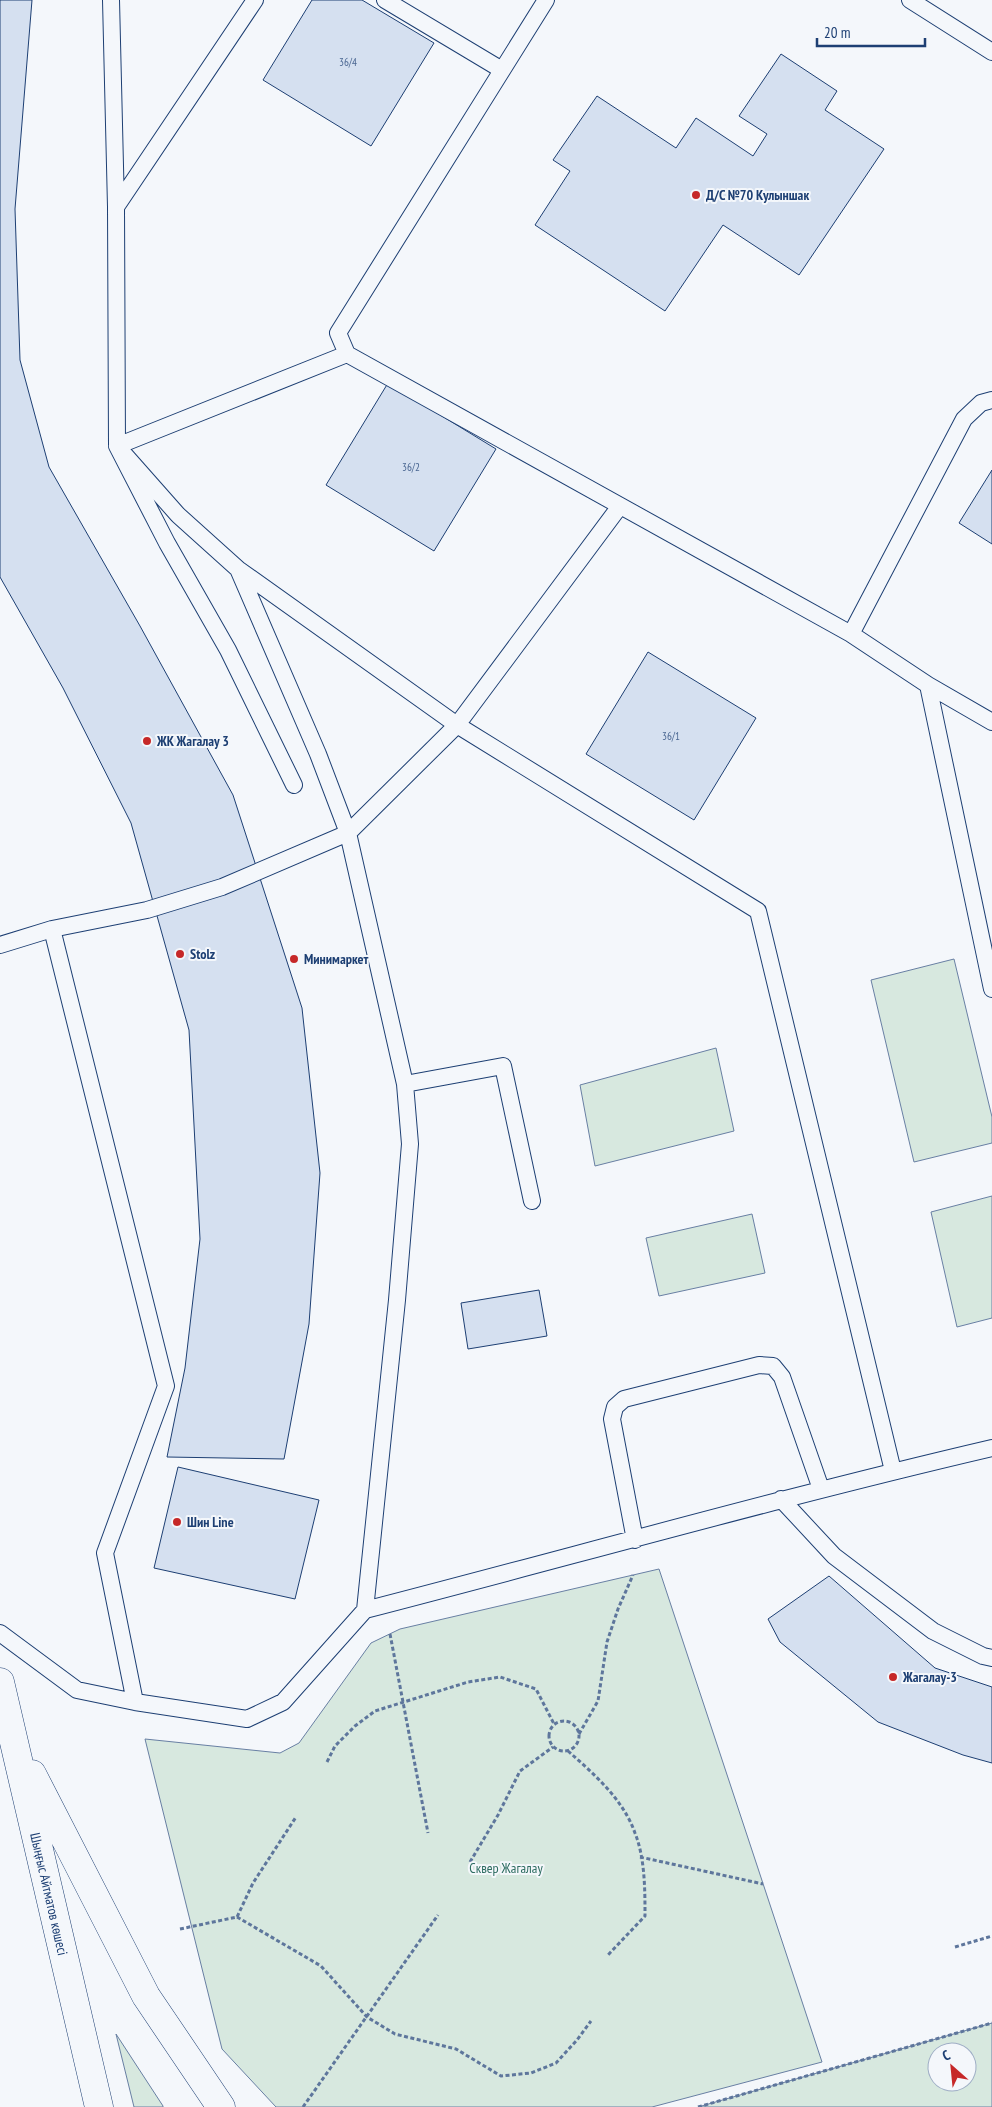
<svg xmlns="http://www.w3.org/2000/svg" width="992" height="2107" font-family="'PT Sans Narrow',sans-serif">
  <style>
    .green { fill: #d7e8df; stroke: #687fa3; fill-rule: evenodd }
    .building { fill: #d5e0f0; stroke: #1d3f73 }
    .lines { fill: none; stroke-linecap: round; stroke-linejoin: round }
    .lane-casing { stroke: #1d3f73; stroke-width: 18 }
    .secondary-casing { stroke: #1d3f73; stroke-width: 29 }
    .path { stroke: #5e769c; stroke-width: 3; stroke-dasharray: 4 2.5; stroke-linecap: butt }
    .lane { stroke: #f4f7fb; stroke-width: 16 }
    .secondary { stroke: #f4f7fb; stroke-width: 28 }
    .poi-dot { fill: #c62828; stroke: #f4f7fb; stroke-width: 2 }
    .labels { text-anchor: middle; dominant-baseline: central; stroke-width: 4; stroke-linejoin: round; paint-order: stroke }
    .number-label { font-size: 11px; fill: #4b6792 }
    .poi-label { font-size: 14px; font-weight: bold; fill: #1d3f73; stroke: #f4f7fb; text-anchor: start }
    .park-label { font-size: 14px; fill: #2c6c60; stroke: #f4f7fb }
    .street-label { font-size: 14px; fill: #1d3f73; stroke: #f4f7fb }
  </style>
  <rect width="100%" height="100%" fill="#f4f7fb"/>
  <path class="green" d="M954 959 992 1117V1143L914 1162 871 980Z
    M716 1048 734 1131 595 1166 580 1085Z
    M992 1196V1318L957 1327 931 1212Z
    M752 1214 765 1273 659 1296 646 1238Z
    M659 1569 822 2062 652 2107H276L222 2049 145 1739 280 1753 299 1743 371 1643 400 1629Z
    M992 2023V2107H698ZM937 2052H967V2082H937Z
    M116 2034 163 2106V2107H134Z"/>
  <path class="building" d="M0 0H32L15 209 20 360 49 467 140 626 233 795 302 1008 320 1173 309 1324 284 1459 167 1457 185 1368 200 1239 189 1030 131 823 63 688 0 577Z
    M312 0H362L434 43 371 146 263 80Z
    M781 54 837 91 825 110 884 149 799 275 723 225 665 311 535 225 570 171 553 160 597 96 676 148 696 118 753 156 767 134 739 116Z
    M388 383 496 449 434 551 326 485Z
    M992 470V544L959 523Z
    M648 652 756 718 694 820 586 754Z
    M539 1290 547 1336 468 1349 461 1303Z
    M178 1467 319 1500 295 1599 154 1568Z
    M829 1576 935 1668 992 1687V1763L963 1755 878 1722 780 1642 768 1619Z"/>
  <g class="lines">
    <g class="lane-casing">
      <path id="lane" d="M111 0 116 207 117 446 347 354
        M385 0 502 70
        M546 0 338 333 347 354 851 634 928 685 992 989
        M910 0 992 52
        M116 207 255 0
        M620 506 457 725 348 833 405 1084 410 1144 397 1300 365 1610C574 1556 782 1497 992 1448
        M238 569 457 725 758 911 893 1471
        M851 634 964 419 981 403 992 400
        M928 685 992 722
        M52 929 166 1386 105 1553 135 1702
        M0 945 52 929 147 910 222 887 348 833 318 754 238 569 178 515 117 446 167 543 228 650 294 785
        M405 1084 503 1066 532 1201
        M781 1499 834 1556 933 1631 983 1656 992 1658
        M635 1540 612 1419 615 1407 624 1399 759 1365 773 1366 782 1377 821 1489
        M0 1633 77 1690 135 1702 247 1719 283 1702 365 1610"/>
    </g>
    <g class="secondary-casing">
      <path id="secondary" d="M0 1682 99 2107
        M32 1774 146 1996 221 2107"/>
    </g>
    <path class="path" d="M390 1634 428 1833
      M549 1736a15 15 0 1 1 30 0a15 15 0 1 1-30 0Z
      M579 1734 598 1701 607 1642 618 1609 633 1575
      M568 1751C594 1774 623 1799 635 1833 645 1858 645 1890 645 1916L607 1956
      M327 1762 335 1746 355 1726 375 1711 468 1682 500 1677 536 1689 554 1724
      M640 1857 763 1884
      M470 1862 498 1815 520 1771 553 1747
      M237 1917 321 1966 367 2017 395 2034 456 2049 501 2076 531 2073 556 2063 577 2040 591 2021
      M180 1929 237 1917 253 1883 296 1817
      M955 1947 992 1936
      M303 2107 438 1915
      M698 2107 992 2023"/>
    <use href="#lane" class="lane"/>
    <use href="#secondary" class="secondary"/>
  </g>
  <g class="poi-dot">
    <circle cx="696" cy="195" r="5"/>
    <circle cx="147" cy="741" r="5"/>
    <circle cx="180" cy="954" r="5"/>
    <circle cx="294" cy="959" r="5"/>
    <circle cx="177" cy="1522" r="5"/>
    <circle cx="893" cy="1677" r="5"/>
  </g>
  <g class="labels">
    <g class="number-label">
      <text x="348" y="62">36/4</text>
      <text x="411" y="467">36/2</text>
      <text x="671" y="736">36/1</text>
    </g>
    <g class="poi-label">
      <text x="706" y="195">Д/С №70 Кулыншак</text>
      <text x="157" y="741">ЖК Жагалау 3</text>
      <text x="190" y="954">Stolz</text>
      <text x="304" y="959">Минимаркет</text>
      <text x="187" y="1522">Шин Line</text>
      <text x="903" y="1677">Жагалау-3</text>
    </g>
    <g class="park-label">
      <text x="506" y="1868">Сквер Жагалау</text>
    </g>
    <g class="street-label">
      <text transform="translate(49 1894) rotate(77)">Шыңғыс Айтматов көшесі</text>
    </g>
  </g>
  <g transform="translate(952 2067) rotate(333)"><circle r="24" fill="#f4f7fb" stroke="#9eadc5"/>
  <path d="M0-4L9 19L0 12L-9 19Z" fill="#c62828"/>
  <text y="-8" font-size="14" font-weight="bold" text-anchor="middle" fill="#1d3f73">С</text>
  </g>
  <path d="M817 38v8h108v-8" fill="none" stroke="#1d3f73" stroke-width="2.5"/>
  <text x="824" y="38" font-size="15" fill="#1d3f73" stroke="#f4f7fb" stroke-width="4" paint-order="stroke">20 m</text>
</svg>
